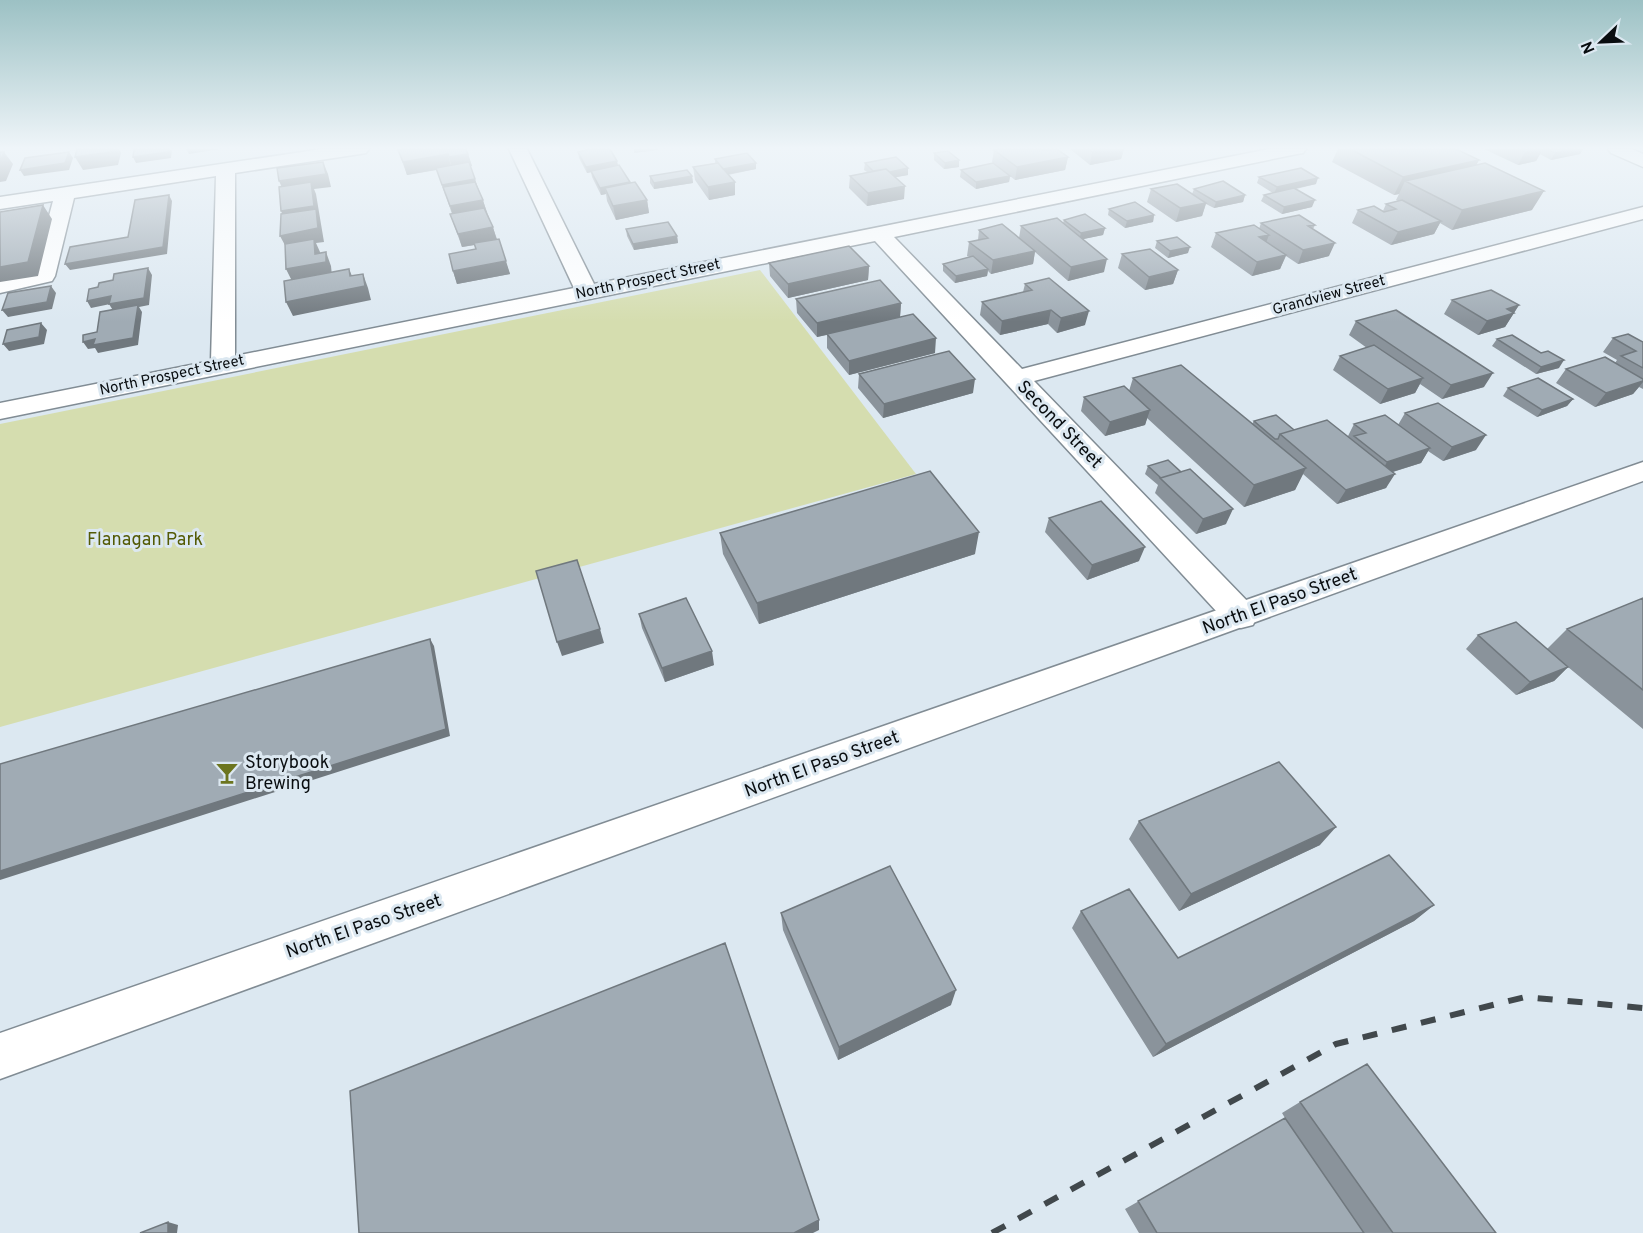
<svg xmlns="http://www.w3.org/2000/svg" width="1643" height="1233" font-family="Overpass,sans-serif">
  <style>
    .green { fill: #d5ddaf }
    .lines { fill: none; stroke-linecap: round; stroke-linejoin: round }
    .minor-casing { stroke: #818c94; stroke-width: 3 }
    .tertiary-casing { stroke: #818c94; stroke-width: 3 }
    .primary-casing { stroke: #818c94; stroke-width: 3 }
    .minor { fill: #fff; fill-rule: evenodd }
    .tertiary { fill: #fff; fill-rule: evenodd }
    .primary { fill: #fff; fill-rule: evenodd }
    .rail { stroke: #41484c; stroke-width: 6; stroke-dasharray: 15 15; stroke-linecap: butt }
    .wall { fill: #8a939b }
    .shaded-wall { fill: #70787e }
    .building { fill: #a0abb4; stroke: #70787e; stroke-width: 1.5 }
    .labels { text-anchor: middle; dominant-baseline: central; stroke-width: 6; stroke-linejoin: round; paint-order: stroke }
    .far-street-label { font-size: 15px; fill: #090d10; stroke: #dce8f1 }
    .street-label { font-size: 18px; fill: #090d10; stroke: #dce8f1 }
    .park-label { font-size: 18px; fill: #545b06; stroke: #dce8f1 }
    .poi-label { font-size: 18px; fill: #090d10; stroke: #dce8f1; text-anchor: start }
  </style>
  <rect width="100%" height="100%" fill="#dce8f1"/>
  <path class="green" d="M760 270 916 474 0 727V424Z"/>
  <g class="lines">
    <g class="minor-casing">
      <path id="minor" d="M322 149H369L366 153 360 154 235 173V356L574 288 509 149H527L594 284 1269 149H1306L1303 153 1297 154 894 237 1022 369 1643 207V219L1034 381 1253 607 1257 616 1253 625 1241 628 1229 625 875 241 0 419V403L211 361 216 176 74 198 55 276 52 281 0 293V279L34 272 53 201 0 209V197Z"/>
    </g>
    <g class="tertiary-casing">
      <path id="tertiary" d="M1643 462V481L0 1079V1033Z"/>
    </g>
    <g class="primary-casing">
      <path id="primary" d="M1608 149H1632L1643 154V167L1611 153Z"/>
    </g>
    <use href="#minor" class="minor"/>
    <use href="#tertiary" class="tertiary"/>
    <use href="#primary" class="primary"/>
    <path class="rail" d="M992 1233 1336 1044 1525 997 1643 1008"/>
  </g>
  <path class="wall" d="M1070 149H1124L1121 159 1090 165Z
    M1338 149H1456L1479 160 1476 165 1532 210 1452 230 1440 223 1434 234 1391 245 1352 223 1358 210 1383 211 1386 204 1398 201 1396 200 1399 194 1394 195 1332 162Z
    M1484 149H1583L1580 154 1551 160 1540 154 1536 161 1518 165Z
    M398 150 468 154 472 166H470L510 274 457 284 453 271 476 249 475 245 462 247 450 214H452L437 170 407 175Z
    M994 150H1042L1068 157 1065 170 1015 180 1010 176 1009 182 976 189 960 177 961 170 999 168 992 162Z
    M578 152 617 161 618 166 630 183 647 200 649 213 616 220 607 201 606 194 601 195 592 177 591 172 587 173 579 158Z
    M934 153 959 167 944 169 934 160Z
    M715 159 756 163V169L728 175 735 182V195L709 200 695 180 693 167 715 163Z
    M865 163 908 175 895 177 904 199 867 206 849 188 850 176 867 172 864 170Z
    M650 176H692L693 183 654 189 650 183Z
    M1259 177 1316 184 1296 189 1312 207 1282 214 1261 201 1264 195 1273 193 1257 183Z
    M1151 189 1192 194 1194 189 1245 195 1243 202 1214 208 1206 204 1202 216 1176 222 1147 202Z
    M1109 209 1154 215 1153 222 1125 228 1108 215Z
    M1064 220 1105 228 1103 235 1083 239 1104 272 1068 281 1035 252 1033 264 991 274 988 271 987 276 955 283 943 271V264L970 257 967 256 969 242 978 240 979 230 1019 238 1021 226 1063 223Z
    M1261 223 1315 225 1313 229 1329 256 1298 264 1286 256 1280 269 1252 276 1211 247 1216 233 1259 229Z
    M626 229 677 236 678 243 634 250 627 236Z
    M1157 241 1188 253 1168 258 1155 248Z
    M1122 254 1178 270 1173 284 1145 290 1118 268Z
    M769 263 869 266 868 280 788 298 770 276Z
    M1025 284 1085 325 1057 333 1048 324 1000 335 980 315 982 302 1023 292Z
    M796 299 901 303 900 317 935 353 849 375 827 348V335L817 337 797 313Z
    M1452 300 1519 305 1505 327 1478 335 1444 314Z
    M1356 321 1484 387 1442 399 1420 384 1415 393 1380 404 1333 370 1340 356 1367 348 1349 335Z
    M1613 338 1643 342V389L1639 387 1633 394 1595 407 1556 383 1566 369 1615 363 1617 360 1603 352Z
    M1497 339 1541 353 1559 368 1536 374 1492 346Z
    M859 374 973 393 883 418 858 388Z
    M1133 378 1252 424 1254 421 1294 430 1348 436 1354 424 1398 425 1405 413 1476 450 1443 461 1428 451 1421 463 1393 472 1386 488 1337 504 1303 474 1295 490 1244 507 1147 418 1145 425 1105 436 1081 411 1084 397 1129 391Z
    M1508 388 1573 399 1567 406 1537 417 1503 396Z
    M1148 466 1181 472 1226 524 1196 534 1155 493 1158 485 1145 474Z
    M1049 518 1139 561 1087 580 1045 532Z
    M720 533 975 554 759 624 723 554Z
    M1643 598V729L1568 667 1554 681 1516 695 1466 649 1478 635 1547 649 1567 629Z
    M639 614 714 665 665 682 642 628Z
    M1139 821 1320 845 1179 911 1129 839Z
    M1434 905 1414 921 1153 1057 1072 928 1081 911 1178 958Z
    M781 913 951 1005 838 1060 783 930Z
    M1300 1102 1496 1233H1139L1125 1209 1285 1118 1282 1113Z"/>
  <path class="shaded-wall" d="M112 149H119L121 153 118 165 83 170 75 157Z
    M168 149 172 150 171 158 136 163 133 157Z
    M186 149H220L189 154Z
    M634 149H657L658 150 634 153Z
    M1108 149H1124L1121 159 1090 165 1092 152Z
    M1540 149H1543L1536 161 1518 165 1525 152Z
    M1576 149H1583L1580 154 1551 160 1555 153Z
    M4 152 13 164 6 181 0 182V162Z
    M69 152 73 158 69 170 24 176 20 170Z
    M448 154 451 167 407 175 403 162Z
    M468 154 472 166 453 170 449 157Z
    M1068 157 1065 170 1015 180 1017 167Z
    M959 160V167L944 169 945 163Z
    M1479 160 1469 179 1405 181 1399 194 1394 195 1403 177Z
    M617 161 618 167 587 173 586 167Z
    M323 162 328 174 331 187 314 189 316 194 324 242 316 243 320 252 321 263 326 252 331 266 332 276 293 283 286 269 287 249 280 236 287 225 281 211 285 194 279 181Z
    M756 163V169L724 175 723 169Z
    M908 168V175L876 181 877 174Z
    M692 176 693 183 654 189V183Z
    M1010 176 1009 182 976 189V182Z
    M1318 178 1316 184 1274 193 1277 187Z
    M475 179 479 192 443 187 446 198 442 185Z
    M630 182 605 188 606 194 601 195 600 188Z
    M735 182V195L709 200 708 187Z
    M905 186 904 199 867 206 868 193Z
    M1544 191 1532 210 1452 230 1462 210Z
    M169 195 172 201 167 254 70 270 65 264 163 247Z
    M1245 195 1243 202 1214 208 1216 202Z
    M483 200 487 213 454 219 450 206Z
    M647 200 649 213 616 220 613 206Z
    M1315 200 1312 207 1282 214 1284 207Z
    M1206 203 1202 216 1176 222 1180 208Z
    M43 205 52 219 38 276 0 282V267Z
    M1154 215 1153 222 1125 228 1127 221Z
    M1441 221 1434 234 1391 245 1398 232Z
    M493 227 497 241 462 247 458 234Z
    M1105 228 1103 235 1079 240 1081 233Z
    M1269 235 1264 248 1259 237Z
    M677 236 678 243 634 250 633 244Z
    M1335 243 1329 256 1298 264 1303 250Z
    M1190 247 1188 253 1168 258 1170 251Z
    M1035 251 1033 264 991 274 993 260Z
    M1286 255 1280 269 1252 276 1257 262Z
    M1107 259 1104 272 1068 281 1071 267Z
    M506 261 510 274 457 284 453 271Z
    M869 266 868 280 788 298V284Z
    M148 268 152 275 149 305 139 307 142 312 138 345 98 353 95 348 88 349 83 342 95 339 114 312 109 304Z
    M349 269 355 283 363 274 368 288 371 300 293 316 286 302 350 276Z
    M988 269 987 276 955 283 956 276Z
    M1178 270 1173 284 1145 290 1149 277Z
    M51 286 56 293 52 309 8 317 2 310Z
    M111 296 115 303 91 308 87 301Z
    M901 303 900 317 817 337V323Z
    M1519 305 1505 327 1478 335 1487 321 1507 309Z
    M1051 310 1048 324 1000 335 1002 321Z
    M1089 311 1085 325 1057 333 1061 318Z
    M41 323 47 330 44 344 9 351 3 344Z
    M936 338 935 353 849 375V361Z
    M1564 360 1559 368 1536 374 1541 367Z
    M1493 373 1484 387 1442 399 1451 385Z
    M1423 378 1415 393 1380 404 1388 389Z
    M975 379 973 393 883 418 884 404Z
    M1643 381V382L1633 394 1595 407 1606 393Z
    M1573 399 1567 406 1537 417 1542 410Z
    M1150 410 1145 425 1105 436 1110 422Z
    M1486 435 1476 450 1443 461 1452 447Z
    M1430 448 1421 463 1379 476 1387 462Z
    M1306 468 1295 490 1244 507 1254 485Z
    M1395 474 1386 488 1337 504 1346 490Z
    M1233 509 1226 524 1196 534 1203 519Z
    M979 532 975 554 759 624 757 603Z
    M1145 547 1139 561 1087 580 1092 565Z
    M600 629 604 643 562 656 557 642Z
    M430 639 434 646 450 736 0 880V871Z
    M712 651 714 665 665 682 662 668Z
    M1568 667 1554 681 1516 695 1530 682Z
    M1336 827 1320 845 1179 911 1191 894Z
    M1434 905 1414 921 1153 1057 1166 1044Z
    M956 990 951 1005 838 1060 839 1047Z
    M819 1220V1230L813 1233H794Z
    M168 1222 178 1225 177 1233H168Z"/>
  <path class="building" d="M77 149H112L111 152 75 157Z
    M134 149H168V152L133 157Z
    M402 149H466L468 154 449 157 448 154 403 162 398 150Z
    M590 149H610L617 161 586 167 578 152Z
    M998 149H1041L1042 150 1057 149 1068 157 1017 167 994 150Z
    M1089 149H1108L1092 152Z
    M1350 149H1456L1479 160 1403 177Z
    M1518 149H1540L1525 152Z
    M1546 149H1576L1555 153Z
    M948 151 959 160 945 163 934 153Z
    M0 152H4L0 162Z
    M69 152 65 163 20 170 25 158Z
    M747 153 756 163 723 169 715 159Z
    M896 157 908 168 890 172 886 169 873 171 865 163Z
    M323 162 326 174 279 181 277 168Z
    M469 162 475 179 442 185 436 168Z
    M718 163 735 182 708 187 693 167Z
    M993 163 1010 176 976 182 961 170Z
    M1485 163 1544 191 1462 210 1405 181Z
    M619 165 630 182 600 188 591 171Z
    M1301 168 1318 178 1277 187 1259 177Z
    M886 169 905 186 868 193 850 176Z
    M687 170 692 176 654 183 650 176Z
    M1223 181 1245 195 1216 202 1194 189Z
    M311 182 314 206 281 211 279 187Z
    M475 182 483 200 450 206 443 187Z
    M635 182 647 200 613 206 605 188Z
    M1177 184 1206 203 1180 208 1151 189Z
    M1294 188 1315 200 1284 207 1264 195Z
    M169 195 163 247 65 264 70 247 128 237 135 200Z
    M1402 200 1441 221 1398 232 1358 210 1374 206 1384 212 1396 209 1386 204Z
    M1135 202 1154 215 1127 221 1109 209Z
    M43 205 28 262 0 267V212Z
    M484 208 493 227 458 234 450 214Z
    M316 209 318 228 280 236 281 214Z
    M1085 214 1105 228 1081 233 1064 220Z
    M1299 215 1315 225 1308 226 1335 243 1303 250 1261 223Z
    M1057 218 1107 259 1071 267 1021 226Z
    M668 222 677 236 633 244 626 229Z
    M1002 224 1035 251 993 260 969 242 988 238 979 230Z
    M1254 225 1269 235 1259 237 1286 255 1257 262 1216 233Z
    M1177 237 1190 247 1170 251 1157 241Z
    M314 239 315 254 326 252V262L286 269 285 244Z
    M499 239 506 261 453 271 449 254 476 249 474 243Z
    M849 246 869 266 788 284 769 263Z
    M1150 249 1178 270 1149 277 1122 254Z
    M973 256 988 269 956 276 943 264Z
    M148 268 144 298 109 304 111 296 87 301 89 289 98 287 99 283 113 280 114 274Z
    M349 269 350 276 363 274 365 286 286 302 284 281Z
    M1049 278 1089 311 1061 318 1051 310 1002 321 982 302 1032 290 1025 284Z
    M880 280 901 303 817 323 796 299Z
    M51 286 47 302 2 310 8 293Z
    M1491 290 1519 305 1507 309 1514 313 1487 321 1452 300Z
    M138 305 133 338 93 345 95 339 83 342V335L97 332 100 312Z
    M1396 310 1493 373 1451 385 1356 321Z
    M913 314 936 338 849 361 827 334Z
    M41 323 39 337 3 344 7 330Z
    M1628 334 1643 342V368L1621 356 1636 351 1613 338Z
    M1512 335 1541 353 1548 351 1564 360 1541 367 1497 339Z
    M1374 345 1423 378 1388 389 1340 356Z
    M949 351 975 379 884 404 859 374Z
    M1605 357 1643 379V381L1606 393 1566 369Z
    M1181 365 1306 468 1254 485 1133 378Z
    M1538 378 1573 399 1542 410 1508 388Z
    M1124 386 1150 410 1110 422 1084 397Z
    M1438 403 1486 435 1452 447 1405 413Z
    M1276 415 1294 430 1280 434 1278 439H1275L1254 421Z
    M1385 415 1430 448 1387 462 1354 436 1366 433 1354 424Z
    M1327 420 1395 474 1346 490 1280 434Z
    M1168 460 1181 472 1161 478 1148 466Z
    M1190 469 1233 509 1203 519 1160 478Z
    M930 471 979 532 757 603 720 533Z
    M1101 501 1145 547 1092 565 1049 518Z
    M577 560 600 629 557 642 536 571Z
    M686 598 712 651 662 668 639 614Z
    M1643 598V690L1567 629Z
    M1516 622 1568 667 1530 682 1478 635Z
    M430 639 446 729 0 871V764Z
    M1279 762 1336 827 1191 894 1139 821Z
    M1389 855 1434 905 1166 1044 1081 911 1129 889 1178 958Z
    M890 866 956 990 839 1047 781 913Z
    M725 943 819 1220 794 1233H359L350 1091Z
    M1367 1064 1496 1233H1393L1300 1102Z
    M1285 1118 1364 1233H1157L1138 1201Z
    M168 1222V1233H140Z"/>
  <linearGradient id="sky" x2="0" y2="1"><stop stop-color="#9cc1c4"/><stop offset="0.46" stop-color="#eff5f9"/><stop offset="1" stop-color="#eff5f9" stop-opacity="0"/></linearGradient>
  <rect width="1643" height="322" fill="url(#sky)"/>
  <defs>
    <g id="bar-bare" transform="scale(1.8)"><path d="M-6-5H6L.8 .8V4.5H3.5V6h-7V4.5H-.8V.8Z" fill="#6c751f" stroke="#dce8f1" stroke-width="2.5" paint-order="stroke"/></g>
  </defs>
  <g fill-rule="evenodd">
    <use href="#bar-bare" x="227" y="773"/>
  </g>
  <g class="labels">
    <g class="far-street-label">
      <text transform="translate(648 280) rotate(-12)">North Prospect Street</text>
      <text transform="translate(1329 296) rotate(-15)">Grandview Street</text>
      <text transform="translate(172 376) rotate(-12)">North Prospect Street</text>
    </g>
    <g class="street-label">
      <text transform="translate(1059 425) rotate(46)">Second Street</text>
      <text transform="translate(1280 602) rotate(-20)">North El Paso Street</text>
      <text transform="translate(822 765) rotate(-20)">North El Paso Street</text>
      <text transform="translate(364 927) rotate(-19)">North El Paso Street</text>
    </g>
    <g class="park-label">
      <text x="145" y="540">Flanagan Park</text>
    </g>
    <g class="poi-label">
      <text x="245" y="763">Storybook<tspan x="245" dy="21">Brewing</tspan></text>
    </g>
  </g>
  <g transform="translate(1601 42) rotate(247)" stroke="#dce8f1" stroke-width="4.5" paint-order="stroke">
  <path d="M0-4.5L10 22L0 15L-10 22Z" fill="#090d10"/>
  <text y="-9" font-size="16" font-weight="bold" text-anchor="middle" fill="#090d10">N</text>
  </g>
</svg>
